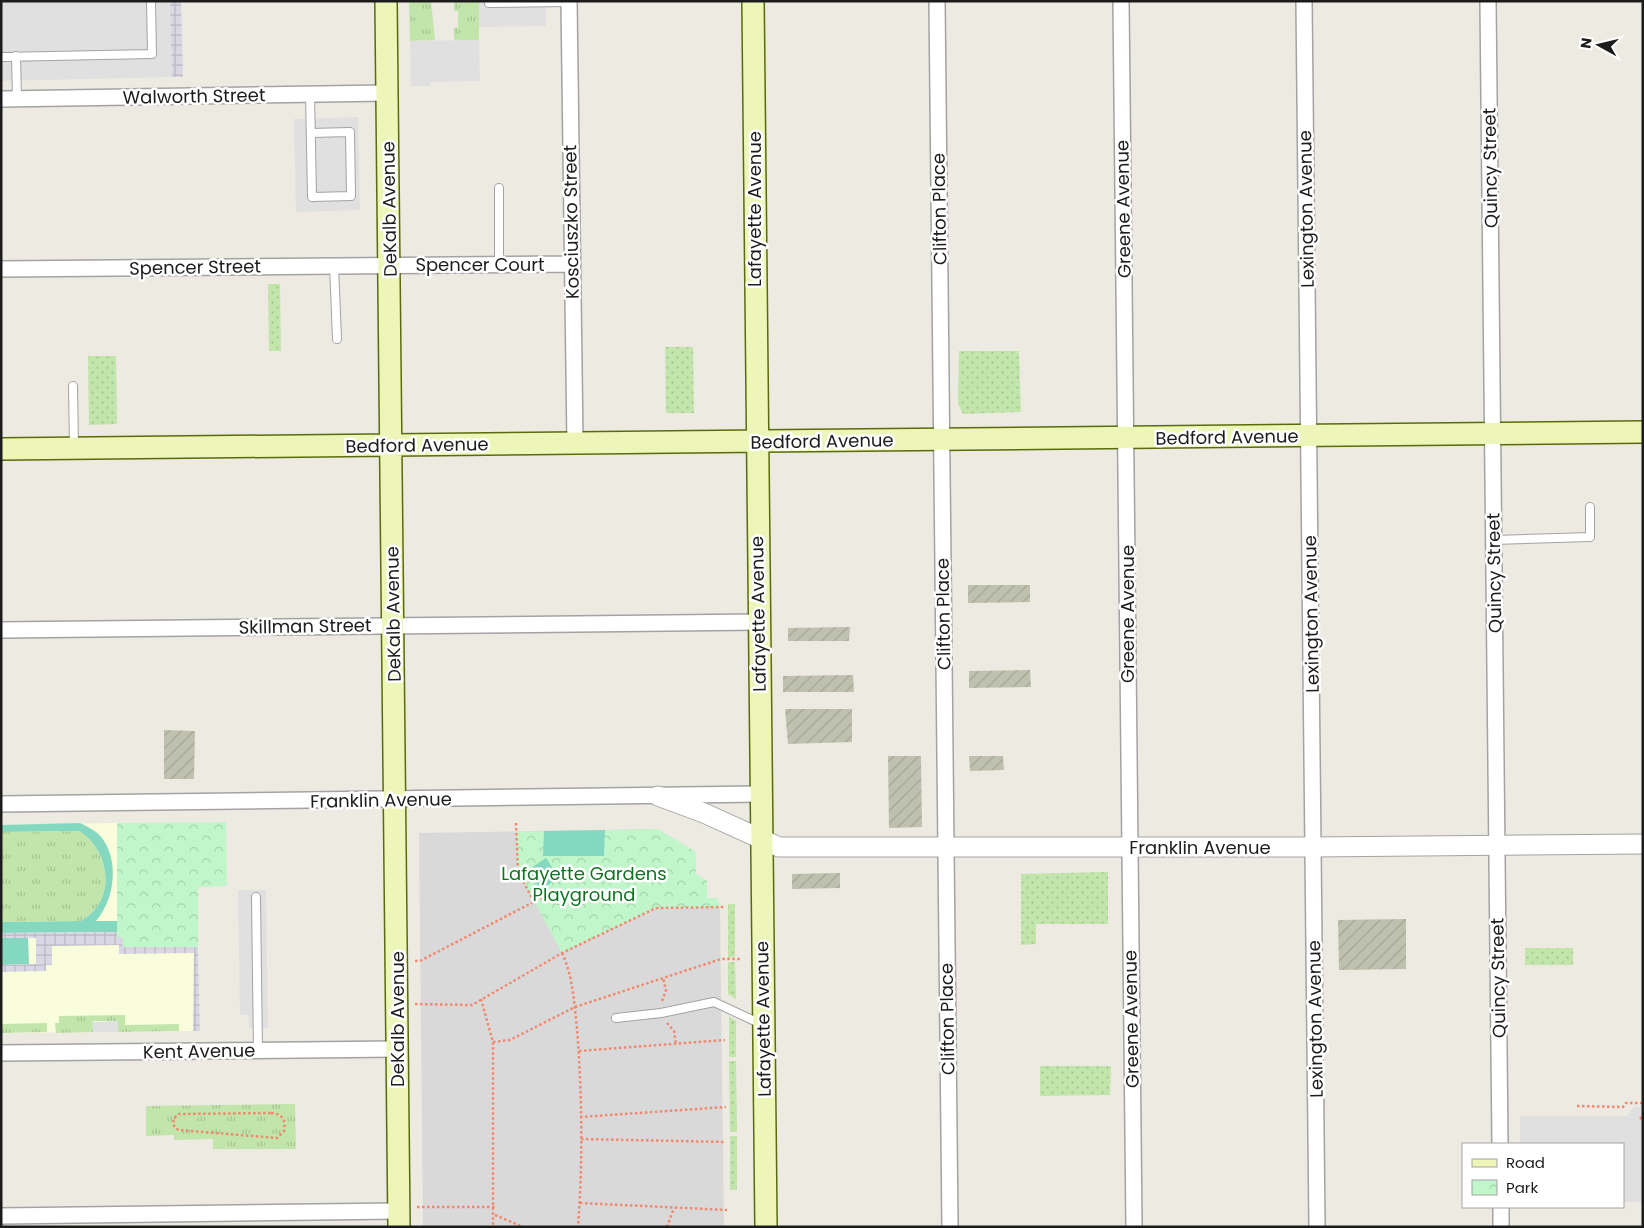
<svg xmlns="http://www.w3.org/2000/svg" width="1644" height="1228" font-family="Poppins,sans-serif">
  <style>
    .residential { fill: #dad9d9 }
    .education { fill: #fafddc }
    .construction { fill: url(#construction-furrows) }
    .grass { fill: url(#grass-tufts) }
    .park { fill: url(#park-crowns) }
    .garden { fill: url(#garden-dots) }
    .pitch { fill: #84d8bf }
    .parking { fill: #e0e0e0 }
    .plaza { fill: url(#plaza-grid) }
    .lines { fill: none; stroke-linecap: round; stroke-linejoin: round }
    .service-casing { stroke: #a3a3a3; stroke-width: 10 }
    .minor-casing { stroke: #a3a3a3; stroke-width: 18 }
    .tertiary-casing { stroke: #a3a3a3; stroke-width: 21 }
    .secondary-casing { stroke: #596c0b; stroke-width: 24 }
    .path { stroke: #f1886f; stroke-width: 2.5; stroke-dasharray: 2.5 2.5; stroke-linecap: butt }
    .service { stroke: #fff; stroke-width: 8 }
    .minor { stroke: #fff; stroke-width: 15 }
    .tertiary { stroke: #fff; stroke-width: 19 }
    .secondary { stroke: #edf5b8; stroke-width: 21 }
    .labels { text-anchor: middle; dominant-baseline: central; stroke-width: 5; stroke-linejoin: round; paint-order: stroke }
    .street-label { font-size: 18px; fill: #1c1c1c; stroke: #fff }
    .park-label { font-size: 18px; fill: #117322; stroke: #fff }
  </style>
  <defs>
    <pattern id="construction-furrows" width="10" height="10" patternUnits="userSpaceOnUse" patternTransform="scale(1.25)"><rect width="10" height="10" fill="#bfc1af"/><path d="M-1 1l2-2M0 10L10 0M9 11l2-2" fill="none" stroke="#a4a596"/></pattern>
    <pattern id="grass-tufts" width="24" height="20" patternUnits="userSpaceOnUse" patternTransform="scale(1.25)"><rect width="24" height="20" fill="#c2e5ab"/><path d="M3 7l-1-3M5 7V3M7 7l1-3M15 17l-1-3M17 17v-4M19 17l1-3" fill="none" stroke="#a6c493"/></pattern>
    <pattern id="park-crowns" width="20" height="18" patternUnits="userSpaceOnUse" patternTransform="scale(1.25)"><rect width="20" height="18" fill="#c1f6ca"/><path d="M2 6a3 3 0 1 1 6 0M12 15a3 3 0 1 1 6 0" fill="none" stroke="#a5d2ad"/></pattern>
    <pattern id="garden-dots" width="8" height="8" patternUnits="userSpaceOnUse" patternTransform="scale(1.25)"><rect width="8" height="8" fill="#c2e5ab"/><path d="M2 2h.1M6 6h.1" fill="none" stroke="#a6c493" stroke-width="1.8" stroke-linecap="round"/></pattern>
    <pattern id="plaza-grid" width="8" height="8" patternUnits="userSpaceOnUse" patternTransform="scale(1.25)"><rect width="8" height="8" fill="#d8d7e3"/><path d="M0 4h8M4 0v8" fill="none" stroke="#b9b8c2"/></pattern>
  </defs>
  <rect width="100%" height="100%" fill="#edeae2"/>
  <path class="residential" d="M658 829 696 852V874L707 881V898H717L720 908 724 1227H423L419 833Z"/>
  <path class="education" d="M117 823V937L123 947H198L200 1031 1 1033V825Z"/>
  <path class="construction" d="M968 585H1030V602L968 603Z
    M850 627 849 641H788V628Z
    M1030 670 1031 687 969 688V671Z
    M853 675 854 692H783V676Z
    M785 709H852V742L788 744Z
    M164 730 195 731 194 779H164Z
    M888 756H921L922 827 889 828Z
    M969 756H1003L1004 770 970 771Z
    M840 873V888L792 889V874Z
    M1406 919V969L1339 970 1338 920Z"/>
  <path class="grass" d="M409 1H431L435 40 410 41Z
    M454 1H479V40H454V28L458 27V11H454Z
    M79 831C111 851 117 901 81 921L1 922V832Z
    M125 1015V1025L179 1024V1031L118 1032 117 1021H93V1032L56 1033 55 1023H59V1016Z
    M47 1023V1032L1 1033V1024Z
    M295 1104 296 1149H213V1139L174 1140V1135L146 1136V1106Z"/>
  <path class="park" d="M226 822 227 886 198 887V947L123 948 117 937V823Z
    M658 829 696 852V874L707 881V898H717L720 908H656L562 953 518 871 516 832Z"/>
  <path class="garden" d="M268 284H280L281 351H269Z
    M665 347H693L694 413H666Z
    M959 351H1019L1021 412 963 414 958 404Z
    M88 356H116L117 424 89 425Z
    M1108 872V924H1036V944L1021 945V874Z
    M728 904H735V957L728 958Z
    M1525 948H1573V965H1525Z
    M728 962H735L736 999 728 994Z
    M729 1016 736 1021V1057H729Z
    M736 1061 737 1132H730L729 1061Z
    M1040 1066H1111L1110 1095 1040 1096Z
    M730 1136H737V1190H730Z"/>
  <path class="pitch" d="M80 823C88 827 97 831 102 838 120 862 114 900 96 921H117V932L1 933V922L81 921C117 901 111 851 79 831L1 832V825Z
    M605 830 604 856H543L544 831Z
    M546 858 559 878 540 890 528 870Z
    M1 938H28L29 964 1 965Z"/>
  <path class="parking" d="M1 1H170L172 77 1 81Z
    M479 1H546V26L479 27Z
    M479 40 480 81 431 82V86H411L410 41Z
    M358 117 360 210 296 212 294 119Z
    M238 890H266L268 1028H249V1015H240Z
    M118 1021V1032H93L92 1022Z
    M1634 1107H1643V1202H1623V1144H1520V1116H1627Z"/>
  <path class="plaza" d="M170 1H181L183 77H172Z
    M117 932V937H122L123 947H198L200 1031H193L194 953 119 954V945L52 946V965H46V971L1 972V965L36 964V938H1V933Z"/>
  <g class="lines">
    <g class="service-casing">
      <path id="service" d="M489 3 569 2
        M16 56 17 98
        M1 57 152 54 151 1
        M310 94 312 197 351 196 350 132 311 133
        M499 264V188
        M334 265 337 339
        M73 386 74 447
        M1494 540 1590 537V507
        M256 897 258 1051
        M616 1018 661 1013 714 1002 761 1024"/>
    </g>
    <g class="minor-casing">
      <path id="minor" d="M569 1 575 443
        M937 1 950 1227
        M1121 1 1134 1227
        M1304 1 1317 1227
        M1488 1 1500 1144
        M1 99 387 93
        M1 269 571 264
        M1 630 759 622
        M1 804 760 794
        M1 1053 397 1049
        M1501 1207V1227
        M1 1216 398 1211"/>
    </g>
    <g class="tertiary-casing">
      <path id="tertiary" d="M658 796 704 813 779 847H1313L1643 844"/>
    </g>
    <g class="secondary-casing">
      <path id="secondary" d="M386 1 399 1227
        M753 1 766 1227
        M1 449 1643 432"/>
    </g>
    <path class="path" d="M516 823 518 871 534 902
      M562 953C573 976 574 1002 577 1028 582 1094 583 1161 578 1227
      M415 961H420L545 896
      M481 999 493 1042V1227
      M662 1001 666 990 663 978
      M415 1004 472 1005 562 953 656 908 725 907
      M667 1023 674 1031 676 1044
      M493 1042 510 1040 575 1007 721 959H742
      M579 1051 725 1040
      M1577 1106 1623 1107 1626 1103H1643
      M271 1113C283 1114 286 1120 284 1131L277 1138 179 1130 175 1128 173 1123 174 1118 179 1114Z
      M580 1117 726 1107
      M1640 1119 1643 1116
      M581 1139 726 1142
      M580 1203 727 1210
      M417 1207H495
      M495 1215 523 1227
      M667 1227 674 1208"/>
    <use href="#service" class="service"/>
    <use href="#minor" class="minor"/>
    <use href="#tertiary" class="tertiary"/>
    <use href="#secondary" class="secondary"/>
  </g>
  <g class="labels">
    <g class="street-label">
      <text transform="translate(194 96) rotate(-1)">Walworth Street</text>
      <text transform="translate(1490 168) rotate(-91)">Quincy Street</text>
      <text transform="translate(389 209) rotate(-91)">DeKalb Avenue</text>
      <text transform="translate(754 209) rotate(-90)">Lafayette Avenue</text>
      <text transform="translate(939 209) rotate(-91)">Clifton Place</text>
      <text transform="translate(1123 209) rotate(-91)">Greene Avenue</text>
      <text transform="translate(1306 209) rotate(-91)">Lexington Avenue</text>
      <text transform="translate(571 222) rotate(-91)">Kosciuszko Street</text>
      <text x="480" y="264">Spencer Court</text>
      <text transform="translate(195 267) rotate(-1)">Spencer Street</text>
      <text transform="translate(1227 437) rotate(-1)">Bedford Avenue</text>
      <text transform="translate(822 441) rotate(-1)">Bedford Avenue</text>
      <text transform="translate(417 445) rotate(-1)">Bedford Avenue</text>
      <text transform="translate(1494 573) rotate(-91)">Quincy Street</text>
      <text transform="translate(393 614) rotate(-91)">DeKalb Avenue</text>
      <text transform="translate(758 614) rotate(-91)">Lafayette Avenue</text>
      <text transform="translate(943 614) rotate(-91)">Clifton Place</text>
      <text transform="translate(1127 614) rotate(-90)">Greene Avenue</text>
      <text transform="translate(1311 614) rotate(-91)">Lexington Avenue</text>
      <text transform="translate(305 626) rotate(-1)">Skillman Street</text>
      <text transform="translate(381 800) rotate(-1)">Franklin Avenue</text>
      <text x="1200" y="847">Franklin Avenue</text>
      <text transform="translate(1498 978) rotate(-91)">Quincy Street</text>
      <text transform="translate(397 1019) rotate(-90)">DeKalb Avenue</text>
      <text transform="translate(763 1019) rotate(-91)">Lafayette Avenue</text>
      <text transform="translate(947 1019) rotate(-91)">Clifton Place</text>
      <text transform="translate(1131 1019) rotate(-91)">Greene Avenue</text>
      <text transform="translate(1315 1019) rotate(-91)">Lexington Avenue</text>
      <text transform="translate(199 1051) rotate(-1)">Kent Avenue</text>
    </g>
    <g class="park-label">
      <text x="584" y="873">Lafayette Gardens<tspan x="584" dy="21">Playground</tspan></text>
    </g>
  </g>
  <rect width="1644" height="1228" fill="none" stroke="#1c1c1c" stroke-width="5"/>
  <rect x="1462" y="1143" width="162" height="65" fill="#ffffff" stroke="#a4a4a4"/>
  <rect x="1472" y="1159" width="25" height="8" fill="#edf5b8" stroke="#a4a4a4"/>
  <text x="1506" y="1168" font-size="15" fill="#1c1c1c">Road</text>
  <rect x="1472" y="1180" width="25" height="15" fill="url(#park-crowns)" stroke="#a4a4a4"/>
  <text x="1506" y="1193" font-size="15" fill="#1c1c1c">Park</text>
  <g transform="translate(1599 45) rotate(278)" stroke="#ffffff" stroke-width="4" paint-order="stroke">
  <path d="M0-4L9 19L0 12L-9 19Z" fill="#1c1c1c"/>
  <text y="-8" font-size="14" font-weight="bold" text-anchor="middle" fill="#1c1c1c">N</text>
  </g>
</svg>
